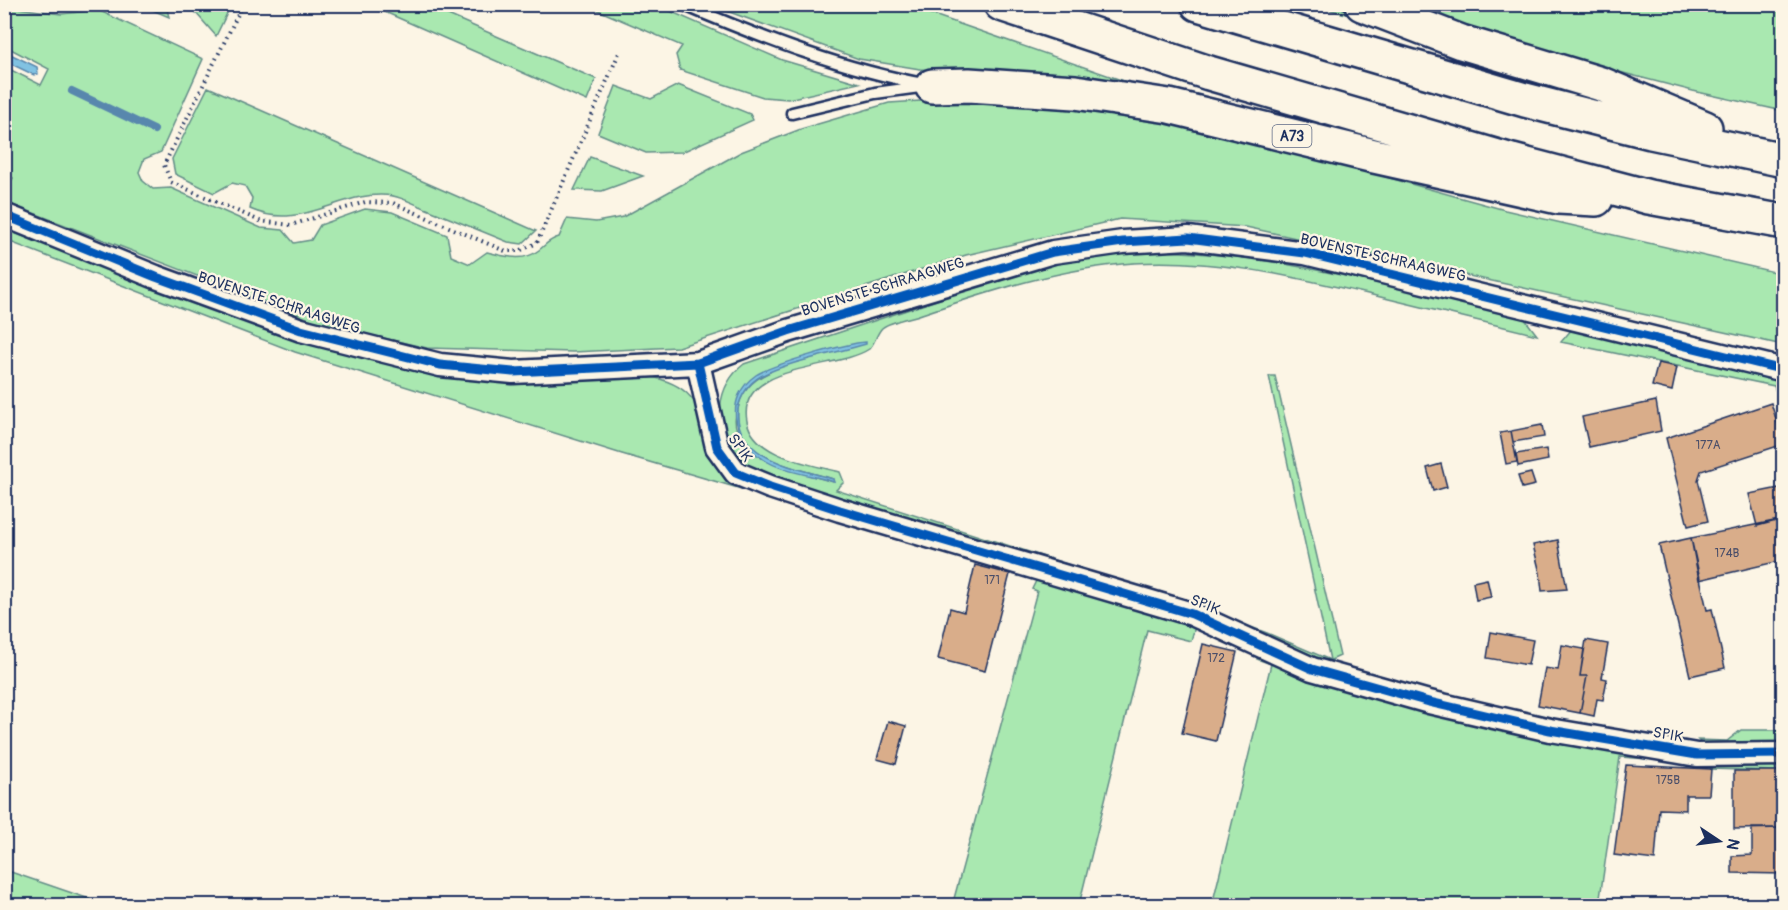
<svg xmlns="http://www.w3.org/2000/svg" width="1788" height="910" font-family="Pangolin,sans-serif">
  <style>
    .green { fill: #a9e8b0; stroke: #628c87; stroke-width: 1.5; fill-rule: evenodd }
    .water { fill: #81c2e2; stroke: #5887ad; stroke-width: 1.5 }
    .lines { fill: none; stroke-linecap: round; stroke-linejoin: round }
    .stream { stroke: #5887ad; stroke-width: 8 }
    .building { fill: #d9ad8a; stroke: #1b2f5e; stroke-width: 1.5 }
    .lane-casing { stroke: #1b2f5e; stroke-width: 15 }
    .street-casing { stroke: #1b2f5e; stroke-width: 27 }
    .highway-casing { stroke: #1b2f5e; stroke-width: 38 }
    .path { stroke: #1b2f5e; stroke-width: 4; stroke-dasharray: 1.5 4.5; stroke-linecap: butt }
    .lane { stroke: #fcf5e5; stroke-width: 10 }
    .street { stroke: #fcf5e5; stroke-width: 22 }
    .highway { stroke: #fcf5e5; stroke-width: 33 }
    .cycleway-casing { stroke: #fcf5e5; stroke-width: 13 }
    .cycleway { stroke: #0057b8; stroke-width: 9 }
    .labels { text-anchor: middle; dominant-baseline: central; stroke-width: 4.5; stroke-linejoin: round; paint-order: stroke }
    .number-label { font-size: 12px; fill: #4a4e69 }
    .shield { fill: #fcf5e5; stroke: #5e6a86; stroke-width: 1.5 }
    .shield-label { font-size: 14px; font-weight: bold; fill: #1b2f5e }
    .street-label { font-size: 15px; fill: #1b2f5e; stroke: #fcf5e5 }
  </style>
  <rect width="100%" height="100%" fill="#fcf5e5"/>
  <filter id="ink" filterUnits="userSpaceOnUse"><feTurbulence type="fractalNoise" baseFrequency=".0167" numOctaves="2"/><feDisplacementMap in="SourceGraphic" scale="12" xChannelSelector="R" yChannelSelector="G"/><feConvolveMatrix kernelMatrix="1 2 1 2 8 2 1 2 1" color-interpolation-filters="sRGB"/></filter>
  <g filter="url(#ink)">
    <path class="green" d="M141 5H166L169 17Z
      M193 5H231L216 36 196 13Z
      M369 5H425L596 79 587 101Z
      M586 5H656L782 60 859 83 788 99 763 97 680 70 676 55 682 46Z
      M710 5H905L1127 82 920 69 859 59Z
      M1313 5H1335L1364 19Z
      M1398 5H1783V111L1693 91 1496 40Z
      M4 6 61 14 98 10 203 59 161 152 144 159 139 172 143 181 153 189 171 188 261 228 283 230 294 243 311 240 320 225 365 209 392 212 447 235 451 256 470 264 487 252C505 256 523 263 539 250 547 244 548 240 559 237L567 219 596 222 623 217 741 152 801 129 889 103 968 98 1121 110 1194 124 1505 210 1783 274V345L1246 227 1120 219 966 255 678 347 573 352 427 348 322 324 5 202V191L13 178 5 174V67L41 85 49 69 5 46Z
      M678 85 750 114 753 120 682 152 646 153 598 133 616 86 651 99Z
      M208 87 536 231 522 244 508 242C481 231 454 220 427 209 416 205 404 198 393 196 341 188 303 233 250 209L252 198 245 186 232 183 214 193 175 174 172 159Z
      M590 157 643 176 602 191 574 190Z
      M4 229 239 320 315 346 373 360 434 371 647 376C697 385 699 409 715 451L844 519 622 454 295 352 5 240Z
      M1140 251C1270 250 1398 289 1524 318L1537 335C1481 321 1424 308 1368 294 1291 276 1213 258 1134 263 1061 268 991 291 922 314 912 318 890 321 882 328 876 334 875 344 869 349 838 370 736 363 747 421 754 457 811 464 840 472L844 482 836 490 1169 597 1267 633 1330 660 1269 376H1275L1340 656 1331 660 1335 663 1324 664 754 473C747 468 737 463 732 455 714 425 715 387 744 364L1024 271 1080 258ZM769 369 770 372C754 379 741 391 738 409 731 459 798 468 833 479V482C801 472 719 456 738 406 747 384 749 381 769 369Z
      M1572 329 1783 377V412L1774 386 1561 342Z
      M1039 575 1160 616 1196 623 1191 641 1147 630 1079 905 952 906 1037 591 1032 589Z
      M1258 651 1692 762 1620 757 1599 905 1242 906 1214 897 1271 664 1257 659Z
      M1741 730H1779L1783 739V748L1705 747 1698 740 1727 741Z
      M1774 761 1776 771 1711 769 1714 764Z
      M4 870H5L107 905H5Z"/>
    <path class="water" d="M4 51 37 67 38 74 34 75 5 61Z
      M866 342V344C836 353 787 362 761 376 749 383 740 396 738 409 733 459 798 468 833 479L834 482C812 475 782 472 763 459 733 440 723 398 756 375 771 365 847 343 866 342Z"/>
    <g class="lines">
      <path class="stream" d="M72 91 154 130"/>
    </g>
    <path class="building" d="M1658 363 1677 367 1672 391 1652 386Z
      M1656 401 1661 431 1589 447 1582 417Z
      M1771 403 1784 444 1701 471 1698 480 1708 521 1688 526 1666 438Z
      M1542 425 1544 437 1513 442 1511 431Z
      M1511 431 1517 462 1506 464 1500 433Z
      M1546 449 1548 460 1518 466 1516 454Z
      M1441 464 1447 487 1433 491 1427 468Z
      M1531 473 1535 485 1522 488 1518 476Z
      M1784 487V519L1757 526 1749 494Z
      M1784 519V560L1699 580 1691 538Z
      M1691 538 1707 610 1712 609 1725 668 1690 676 1659 545Z
      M1558 540 1567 589 1542 591 1540 573 1533 545Z
      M975 565 1010 574 985 671 938 659 950 608 964 612Z
      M1487 579 1491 597 1476 600 1473 582Z
      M1491 632 1533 640 1528 665 1487 658Z
      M1586 640 1608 644 1602 678 1607 679 1603 700 1597 699 1594 716 1580 713 1587 676H1580Z
      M1203 644 1237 652 1216 741 1182 733Z
      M1562 645 1584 649 1580 676H1587L1580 713 1538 705 1545 668 1558 670Z
      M888 721 906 726 896 764 877 759Z
      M1626 765 1711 769 1709 795H1686V810L1659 809 1655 860 1614 855Z
      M1734 771H1784V828L1734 829Z
      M1752 828H1784V874L1732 873V856L1752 855Z"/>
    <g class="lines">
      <g class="lane-casing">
        <path id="lane" d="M682 4C762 38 844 70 929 85
          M792 113 875 93 920 87"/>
      </g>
      <g class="street-casing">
        <path id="street" d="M4 215 156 277 301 330 440 365 513 372 698 363 788 331 1053 252 1123 242 1188 238 1305 253 1784 370
          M698 363 717 447 736 473 770 487 840 510 1192 614 1312 669 1429 702 1550 730 1697 755 1784 754"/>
      </g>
      <g class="highway-casing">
        <path id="highway" d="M1001 4 1209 73 1512 161 1649 197 1784 222
          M1198 4 1525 100 1651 132 1784 160
          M1362 4 1461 42 1601 84 1705 128
          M932 86 969 85 1075 92 1169 106 1374 156 1558 197 1596 199"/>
      </g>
      <path class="path" d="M243 4 164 165 171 182 260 221 291 225 365 202 393 203 505 251H519L537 243 619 53"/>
      <use href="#lane" class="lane"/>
      <use href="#street" class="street"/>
      <use href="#highway" class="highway"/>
      <g class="cycleway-casing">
        <path id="cycleway" d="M4 215 156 277 301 330 440 365 513 372 698 363 788 331 1053 252 1123 242 1188 238 1305 253 1784 370
          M698 363 717 447 736 473 770 487 840 510 1192 614 1312 669 1429 702 1550 730 1697 755 1784 754"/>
      </g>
      <use href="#cycleway" class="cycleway"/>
    </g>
  </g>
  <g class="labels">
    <g class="number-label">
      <text x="1708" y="445">177A</text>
      <text x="1727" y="553">174B</text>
      <text x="992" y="580">171</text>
      <text x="1216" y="658">172</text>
      <text x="1668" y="780">175B</text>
    </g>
    <rect class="shield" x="1272.5" y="125" width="39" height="22" rx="4.5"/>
    <g class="shield-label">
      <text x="1292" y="136">A73</text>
    </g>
    <g class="street-label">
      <text transform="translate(1383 258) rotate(13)">BOVENSTE SCHRAAGWEG</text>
      <text transform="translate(883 287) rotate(-17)">BOVENSTE SCHRAAGWEG</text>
      <text transform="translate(279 303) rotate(18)">BOVENSTE SCHRAAGWEG</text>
      <text transform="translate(740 448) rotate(55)">SPIK</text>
      <text transform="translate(1205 605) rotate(22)">SPIK</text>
      <text transform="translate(1668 735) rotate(10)">SPIK</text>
    </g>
  </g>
  <rect width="1788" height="910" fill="none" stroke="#fcf5e5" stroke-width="24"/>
  <rect x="12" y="12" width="1764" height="886" fill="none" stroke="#1b2f5e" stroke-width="2" filter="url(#ink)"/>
  <g transform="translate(1719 841) rotate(103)" stroke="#fcf5e5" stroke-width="4.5" paint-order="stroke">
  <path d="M0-4.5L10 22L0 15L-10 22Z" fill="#1b2f5e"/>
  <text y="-9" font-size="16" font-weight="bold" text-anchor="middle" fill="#1b2f5e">N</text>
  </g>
</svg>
